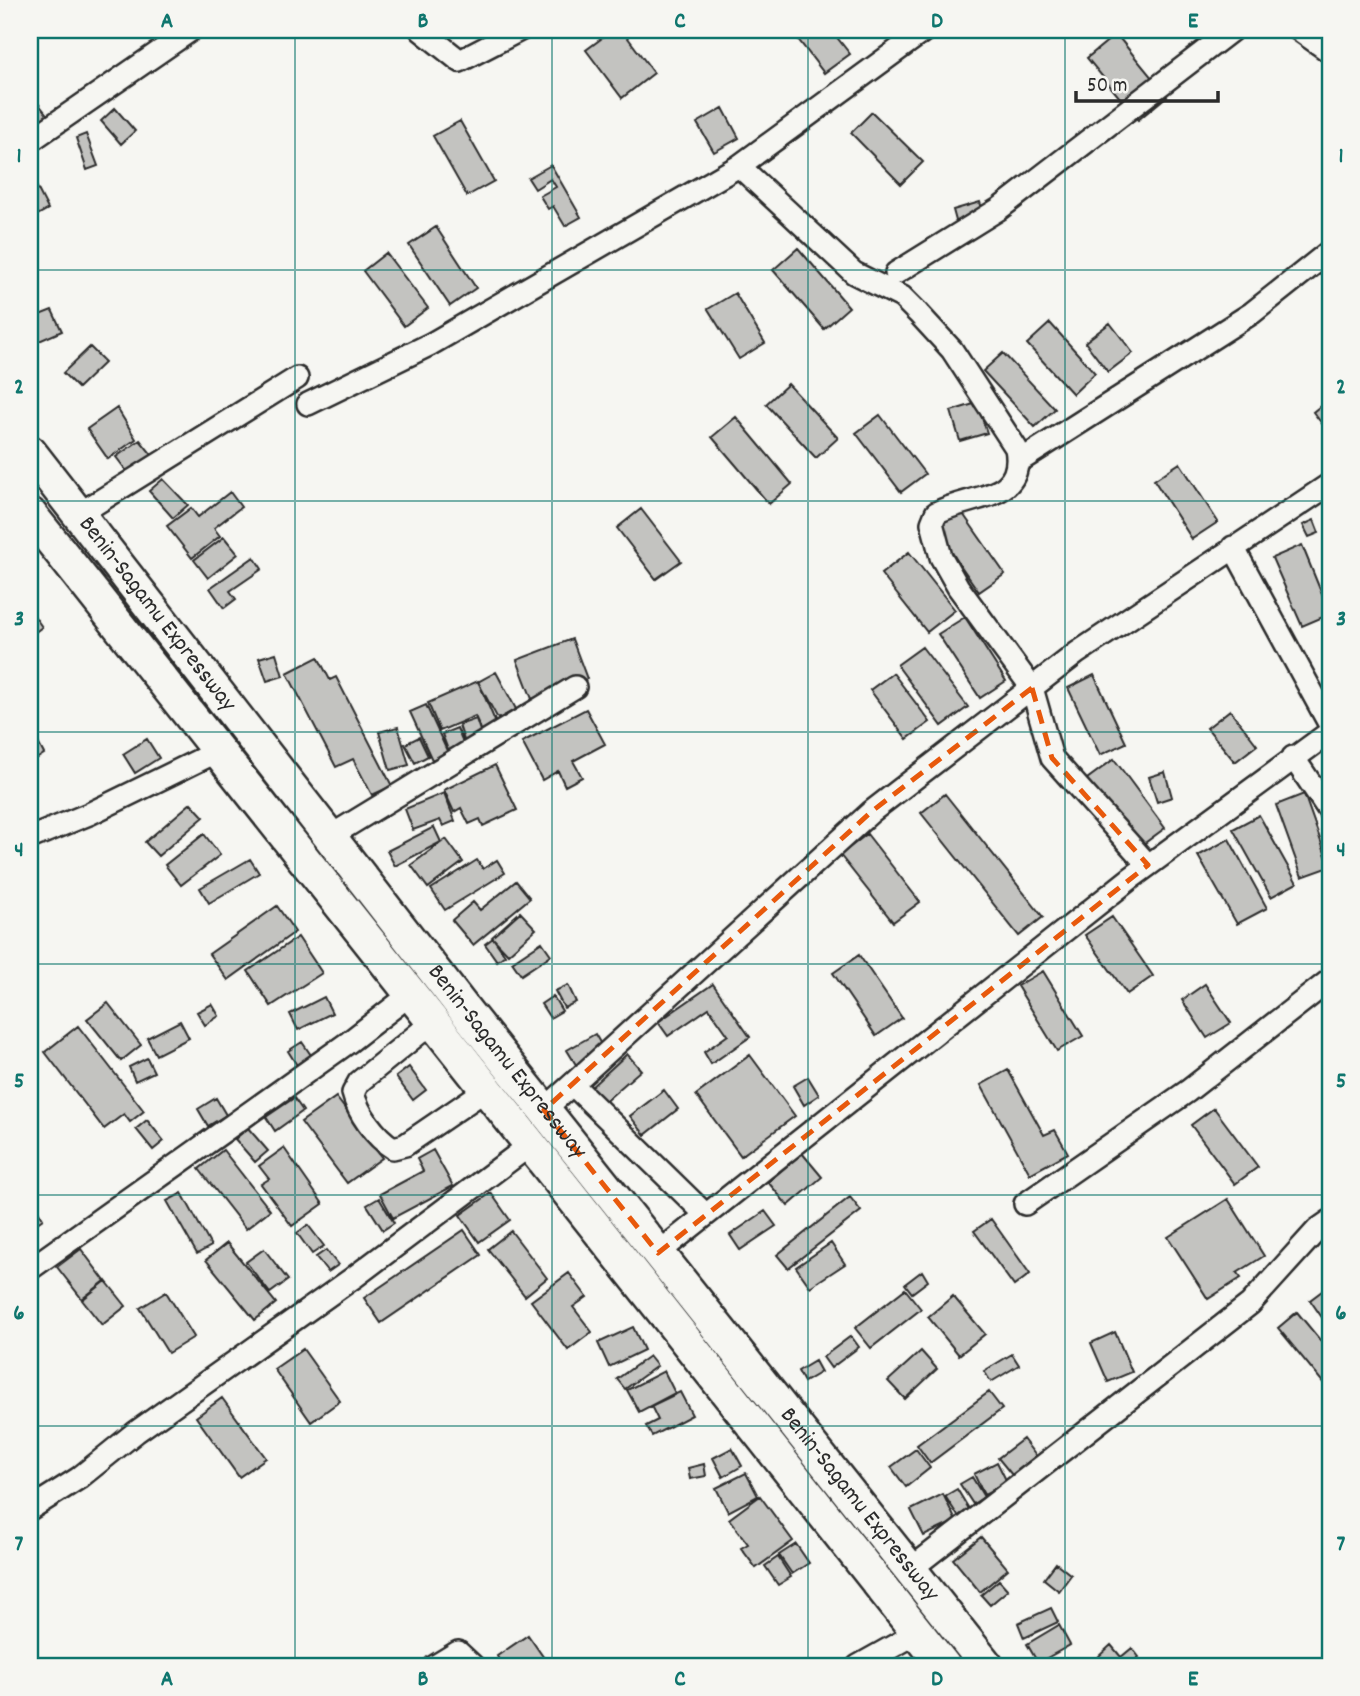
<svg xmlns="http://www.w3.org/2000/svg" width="1360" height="1696" font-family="Dekko,sans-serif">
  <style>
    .building { fill: #c3c3c0; stroke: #2b2b2b; stroke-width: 2 }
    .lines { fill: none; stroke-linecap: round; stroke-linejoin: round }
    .minor-casing { stroke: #2b2b2b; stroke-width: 26 }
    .highway-casing { stroke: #2b2b2b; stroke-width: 37 }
    .minor { stroke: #f6f6f2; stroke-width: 21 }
    .highway { stroke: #f6f6f2; stroke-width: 32 }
    .marked { fill: none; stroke: #e8590c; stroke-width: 5; stroke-dasharray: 14 9; stroke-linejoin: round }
    .grid { fill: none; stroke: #0f766e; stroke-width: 2; stroke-opacity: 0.55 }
    .labels { text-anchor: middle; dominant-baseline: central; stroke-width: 7; stroke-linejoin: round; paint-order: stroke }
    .street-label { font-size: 24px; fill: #2b2b2b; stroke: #f6f6f2 }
    .neatline { fill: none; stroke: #0f766e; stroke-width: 2.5 }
    .grid-label { font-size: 23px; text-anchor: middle; font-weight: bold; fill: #0f766e }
  </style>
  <rect width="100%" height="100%" fill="#f6f6f2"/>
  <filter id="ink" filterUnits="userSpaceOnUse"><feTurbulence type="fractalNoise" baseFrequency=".0143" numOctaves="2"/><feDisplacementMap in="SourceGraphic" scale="14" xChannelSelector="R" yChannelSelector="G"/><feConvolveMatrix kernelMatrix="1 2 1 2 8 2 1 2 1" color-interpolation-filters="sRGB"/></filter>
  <g filter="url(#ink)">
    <path class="building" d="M613 30H622L654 73 622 98 586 50Z
      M791 30H831L850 54 824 73Z
      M1116 34 1167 96 1138 120 1087 58Z
      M38 103 49 117 30 130V108Z
      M115 108 135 131 121 144 101 121Z
      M723 108 739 138 714 152 697 123Z
      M872 112 923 162 901 184 851 133Z
      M460 121 494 181 467 196 433 136Z
      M86 134 98 166 87 170 76 138Z
      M551 165 581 217 565 226 553 206 548 209 540 196 556 187 551 179 535 189 528 178Z
      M30 174 48 209 30 219Z
      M980 202 987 224 959 232 953 210Z
      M436 227 476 288 450 306 409 245Z
      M798 248 849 307 824 329 773 270Z
      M386 253 428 308 404 326 363 271Z
      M735 293 765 343 739 359 708 309Z
      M30 303 37 316 52 310 62 331 30 345Z
      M1050 323 1095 373 1073 394 1027 344Z
      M1110 323 1133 353 1108 372 1085 342Z
      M90 347 105 362 78 388 63 373Z
      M1003 353 1055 409 1035 427 983 371Z
      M788 384 838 438 816 458 766 404Z
      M1330 398V434L1313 412Z
      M977 403 987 433 960 441 951 411Z
      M117 408 136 439 108 459 87 429Z
      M880 415 925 474 901 492 856 433Z
      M736 417 792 484 769 504 712 437Z
      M140 440 153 456 129 474 116 457Z
      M1180 463 1218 522 1192 539 1154 480Z
      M163 479 188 505 173 518 149 491Z
      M230 492 241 507 214 528 220 536 192 558 167 526 191 508 198 517Z
      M641 509 681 561 656 579 617 528Z
      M961 511 1005 574 979 592 935 529Z
      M1314 520 1319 533 1309 537 1303 525Z
      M224 537 238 554 208 578 194 560Z
      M1302 545 1330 614 1302 626 1272 558Z
      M909 552 955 610 927 632 881 574Z
      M254 557 262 569 230 591 236 599 224 608 210 588Z
      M30 610 42 627 30 636Z
      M965 617 1006 681 980 698 938 634Z
      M572 639 587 679 532 699 517 660Z
      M922 647 968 707 942 726 897 665Z
      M276 653 283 676 267 681 259 658Z
      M318 657 330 680 336 677 392 786 372 795 353 759 336 767 287 673Z
      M496 672 516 709 498 719 478 682Z
      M893 673 930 722 907 739 870 690Z
      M1094 675 1126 743 1100 755 1068 688Z
      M478 681 498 728 483 734 475 716 440 731 428 703Z
      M426 705 448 753 432 760 410 712Z
      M586 709 605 744 573 761 582 777 565 786 558 771 542 780 522 742Z
      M1230 710 1257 745 1235 762 1207 728Z
      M476 719 482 737 465 743 459 725Z
      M398 727 409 765 390 770 379 732Z
      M457 728 466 749 450 755 442 734Z
      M419 737 428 756 415 763 405 744Z
      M36 739 44 754 30 763V743Z
      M147 739 159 758 135 773 123 754Z
      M1114 759 1165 828 1134 851 1083 782Z
      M495 765 517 810 483 826 480 819 469 824 461 808 454 812 444 790Z
      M1165 772 1172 797 1157 802 1149 777Z
      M444 793 455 821 443 826 440 820 413 830 405 809Z
      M945 794 1043 917 1019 936 921 813Z
      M1304 794 1330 867 1302 877 1276 805Z
      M191 803 204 817 158 856 145 842Z
      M1259 815 1297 883 1271 897 1233 829Z
      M434 827 441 842 395 866 387 851Z
      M204 834 220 855 181 885 165 865Z
      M867 834 920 902 893 922 840 855Z
      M446 839 463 862 428 888 411 865Z
      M1229 839 1267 908 1237 924 1198 856Z
      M250 859 259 873 209 903 200 888Z
      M477 860 483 869 497 860 505 873 445 910 431 889Z
      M516 881 530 898 473 945 452 920 473 902 480 910Z
      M277 906 295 932 228 980 209 954Z
      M520 912 536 929 508 954 492 937Z
      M1112 917 1153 976 1127 994 1085 935Z
      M298 937 322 973 271 1006 248 971Z
      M493 938 505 955 497 961 485 944Z
      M542 942 551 955 521 975 512 962Z
      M859 955 902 1018 876 1036 833 973Z
      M1043 971 1083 1036 1057 1051 1017 986Z
      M713 984 750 1037 711 1064 704 1052 728 1035 709 1008 668 1036 658 1022Z
      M1205 984 1231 1023 1207 1038 1182 1000Z
      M568 985 576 1002 564 1008 555 991Z
      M553 996 562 1011 550 1018 541 1004Z
      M324 997 332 1013 298 1030 290 1014Z
      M108 1003 141 1045 121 1061 87 1019Z
      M212 1004 219 1016 205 1025 197 1012Z
      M180 1021 189 1038 156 1055 147 1038Z
      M78 1026 144 1111 130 1122 124 1114 104 1129 45 1052Z
      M595 1034 606 1053 578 1068 567 1050Z
      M302 1042 313 1058 298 1067 288 1051Z
      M627 1054 641 1070 602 1104 589 1089Z
      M750 1055 795 1116 741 1156 696 1095Z
      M147 1058 154 1072 135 1081 129 1067Z
      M409 1067 426 1090 413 1100 396 1077Z
      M1008 1070 1044 1135 1055 1130 1068 1153 1030 1174 981 1085Z
      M808 1077 819 1095 804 1105 793 1086Z
      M664 1090 678 1109 645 1135 630 1116Z
      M336 1097 382 1158 347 1183 301 1122Z
      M216 1098 226 1115 208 1126 198 1109Z
      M294 1098 303 1111 275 1131 266 1117Z
      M1214 1108 1258 1167 1235 1184 1191 1125Z
      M147 1120 164 1141 153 1150 136 1129Z
      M248 1128 268 1151 255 1162 235 1139Z
      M284 1148 323 1204 292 1226 261 1184 269 1179 259 1166Z
      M223 1150 270 1210 246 1229 199 1169Z
      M433 1150 453 1186 393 1218 380 1194 423 1171 417 1159Z
      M802 1153 822 1177 788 1206 768 1182Z
      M182 1193 211 1246 197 1254 167 1201Z
      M491 1193 510 1220 479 1242 460 1215Z
      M30 1197 43 1219 34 1225 30 1218Z
      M850 1197 861 1211 788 1268 777 1255Z
      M379 1198 394 1223 383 1230 367 1205Z
      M1228 1199 1264 1256 1237 1273 1241 1278 1208 1299 1168 1237Z
      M765 1211 776 1226 740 1250 730 1235Z
      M991 1219 1030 1274 1014 1286 974 1231Z
      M308 1225 324 1246 312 1254 297 1233Z
      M464 1230 481 1255 381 1323 364 1298Z
      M511 1231 547 1278 525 1296 488 1249Z
      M227 1243 276 1303 255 1320 206 1260Z
      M831 1243 845 1264 810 1287 796 1267Z
      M81 1249 105 1281 82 1299 57 1267Z
      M264 1249 288 1280 270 1293 246 1262Z
      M326 1250 338 1265 328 1272 316 1257Z
      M922 1271 928 1281 912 1293 905 1284Z
      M569 1273 587 1297 573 1307 592 1332 568 1350 531 1301Z
      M106 1281 126 1306 102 1325 82 1300Z
      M1330 1285V1329L1310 1300Z
      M905 1289 921 1309 871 1348 855 1328Z
      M166 1292 194 1337 168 1353 140 1308Z
      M953 1296 985 1334 959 1355 928 1317Z
      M1297 1312 1330 1352V1380L1325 1385 1278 1328Z
      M633 1327 644 1350 609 1367 598 1343Z
      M1115 1332 1132 1372 1108 1382 1091 1343Z
      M851 1336 859 1347 831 1368 823 1357Z
      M303 1349 340 1401 311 1422 274 1369Z
      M921 1351 937 1369 905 1399 888 1381Z
      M1012 1354 1019 1365 991 1382 984 1371Z
      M649 1356 657 1366 625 1389 617 1379Z
      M815 1361 821 1372 804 1382 798 1371Z
      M664 1371 675 1393 639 1412 627 1390Z
      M680 1392 692 1415 652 1436 646 1426 658 1420 651 1406Z
      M989 1392 1002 1409 930 1463 917 1445Z
      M222 1398 266 1458 239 1477 196 1417Z
      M1023 1439 1036 1456 1012 1475 998 1458Z
      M732 1448 742 1466 723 1477 713 1458Z
      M916 1449 930 1468 906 1487 891 1467Z
      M997 1462 1008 1484 984 1495 974 1474Z
      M704 1464 706 1476 690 1479 688 1468Z
      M746 1473 758 1496 728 1512 716 1488Z
      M972 1477 984 1497 973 1504 960 1484Z
      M957 1489 969 1509 958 1516 945 1496Z
      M943 1494 956 1521 924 1536 911 1510Z
      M760 1496 793 1541 756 1568 741 1548 748 1544 729 1519Z
      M981 1537 1008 1569 980 1592 953 1559Z
      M796 1544 809 1563 792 1574 779 1555Z
      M778 1557 791 1577 778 1585 765 1566Z
      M1056 1563 1071 1575 1059 1591 1044 1579Z
      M999 1580 1008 1590 990 1605 981 1595Z
      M1051 1608 1058 1622 1024 1638 1018 1623Z
      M1059 1625 1070 1645 1038 1663 1027 1644Z
      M528 1635 546 1661 538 1666H502L497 1656Z
      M1111 1645 1121 1657 1132 1648 1139 1657 1127 1666H1107L1099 1656Z"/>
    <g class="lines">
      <g class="minor-casing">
        <path id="minor" d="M421 30 460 61 520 30
          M925 30 739 166 854 273 902 297 918 313 952 350 1016 448C1026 502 970 494 936 513L932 523 941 557 958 587 1032 688 1052 758 1148 865
          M1299 30 1330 52
          M30 141 191 30
          M896 273 999 209 1232 30
          M308 404 431 344 739 166
          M1018 462 1252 313 1330 251
          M79 514 297 378
          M1233 547 1330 725
          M1293 757 1330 812
          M329 837 575 687
          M30 838 89 814 220 750
          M434 1021 359 1082 353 1093C358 1113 375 1137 393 1148L405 1145 487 1089
          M573 1085 706 1215
          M544 1110 871 812 1077 653 1330 484
          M1025 1204 1188 1091 1330 980
          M658 1253 1131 878 1330 732
          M30 1269 349 1042 412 993
          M30 1509 79 1478 136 1432 353 1278 530 1145
          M912 1568 1250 1304 1317 1230 1330 1221
          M435 1666 458 1652 473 1666
          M858 1666 917 1633"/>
      </g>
      <g class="highway-casing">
        <g id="highway">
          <path id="s1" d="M30 452 467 1013 987 1666"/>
          <path d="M30 514C337 896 639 1282 944 1666"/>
        </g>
      </g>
      <use href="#minor" class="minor"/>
      <use href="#highway" class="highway"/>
    </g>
  </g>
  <path class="marked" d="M1032 688 1052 758 1148 865 658 1253 544 1110 871 812Z"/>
  <path class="grid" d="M295 30V1666M552 30V1666M808 30V1666M1065 30V1666M30 270H1330M30 501H1330M30 732H1330M30 964H1330M30 1195H1330M30 1426H1330"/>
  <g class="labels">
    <g class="street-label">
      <text stroke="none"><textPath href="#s1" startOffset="206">Benin-Sagamu Expressway</textPath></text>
      <text stroke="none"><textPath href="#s1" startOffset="774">Benin-Sagamu Expressway</textPath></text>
      <text stroke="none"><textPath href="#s1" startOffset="1340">Benin-Sagamu Expressway</textPath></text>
    </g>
  </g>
  <rect width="1360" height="1696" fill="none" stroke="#f6f6f2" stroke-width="77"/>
  <path d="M1076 91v10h142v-10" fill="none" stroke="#2b2b2b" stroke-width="3.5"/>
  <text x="1087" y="91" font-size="21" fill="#2b2b2b" stroke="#f6f6f2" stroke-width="5" paint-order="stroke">50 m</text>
  <rect x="38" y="38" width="1284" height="1620" class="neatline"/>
  <g class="grid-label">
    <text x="167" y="27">A</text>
    <text x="423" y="27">B</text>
    <text x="680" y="27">C</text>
    <text x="937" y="27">D</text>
    <text x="1193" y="27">E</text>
    <text x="19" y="162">1</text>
    <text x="1341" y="162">1</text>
    <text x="19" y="393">2</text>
    <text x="1341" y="393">2</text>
    <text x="19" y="625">3</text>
    <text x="1341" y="625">3</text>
    <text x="19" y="856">4</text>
    <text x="1341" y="856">4</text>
    <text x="19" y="1087">5</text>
    <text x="1341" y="1087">5</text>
    <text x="19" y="1319">6</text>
    <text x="1341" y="1319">6</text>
    <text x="19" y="1550">7</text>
    <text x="1341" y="1550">7</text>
    <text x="167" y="1685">A</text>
    <text x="423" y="1685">B</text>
    <text x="680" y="1685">C</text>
    <text x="937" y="1685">D</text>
    <text x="1193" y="1685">E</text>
  </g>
</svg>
